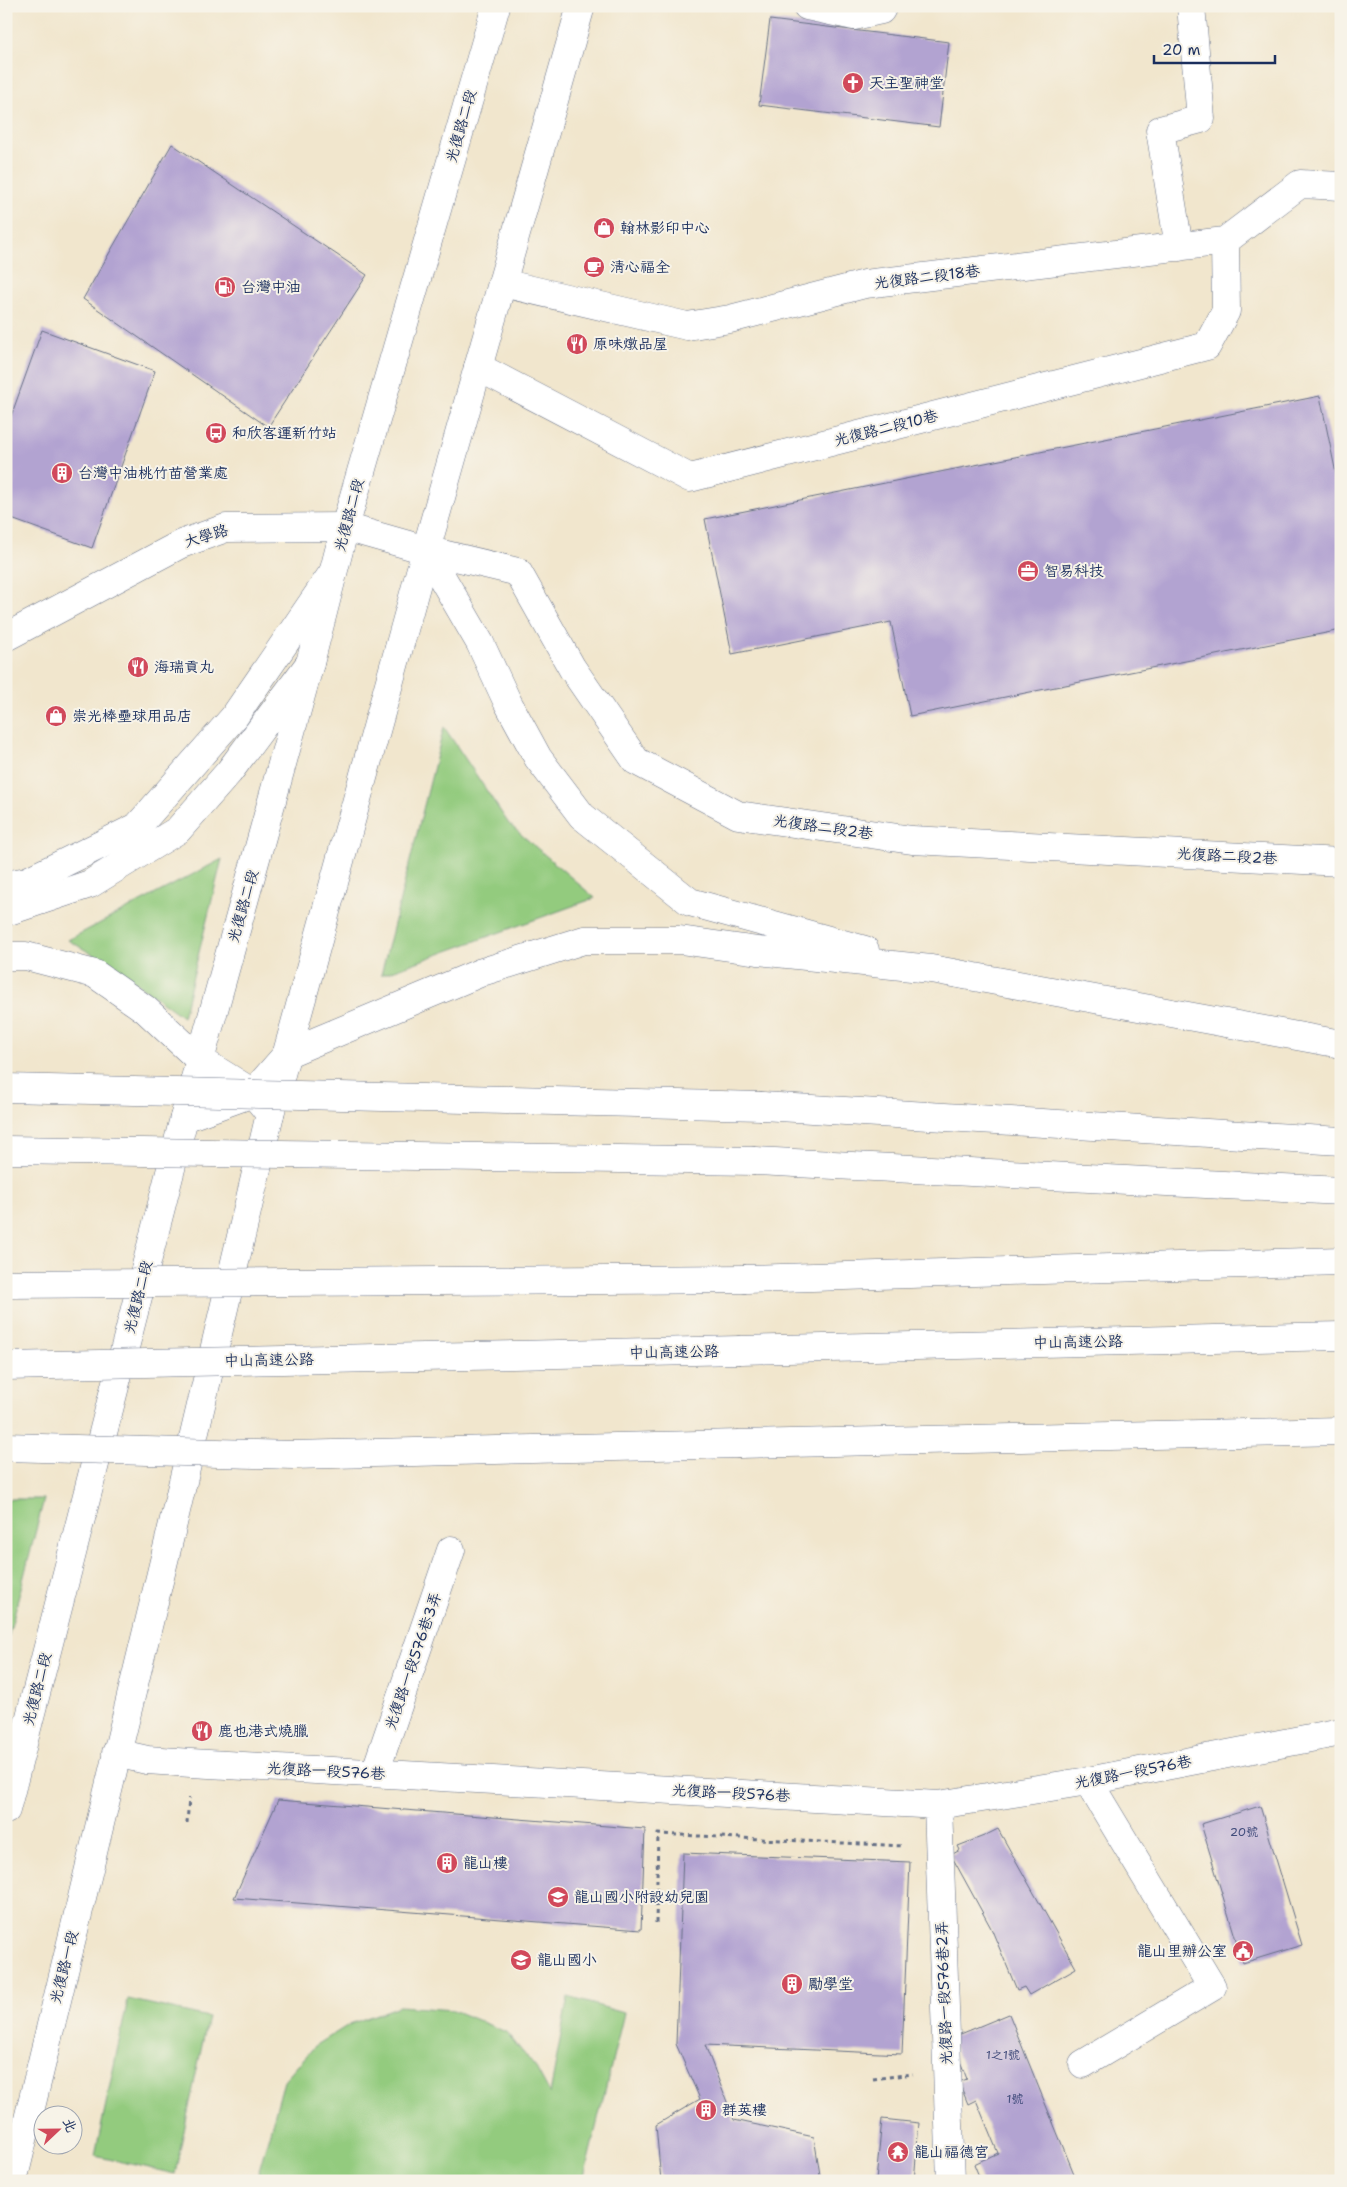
<svg xmlns="http://www.w3.org/2000/svg" width="1347" height="2187" font-family="'Shantell Sans','LXGW WenKai TC',sans-serif">
  <style>
    .green { fill: #93cb7e; stroke: #577d6e }
    .building { fill: #b2a3d1 }
    .lines { fill: none; stroke-linecap: round; stroke-linejoin: round }
    .minor-casing { stroke: #666f85; stroke-width: 29 }
    .major-casing { stroke: #666f85; stroke-width: 29 }
    .highway-casing { stroke: #666f85; stroke-width: 29 }
    .path { stroke: #666f85; stroke-width: 3; stroke-dasharray: 4 4; stroke-linecap: butt }
    .minor { stroke: #fff; stroke-width: 28 }
    .major { stroke: #fff; stroke-width: 28 }
    .highway { stroke: #fff; stroke-width: 28 }
    .highway-bridge-casing { stroke: #666f85; stroke-width: 29; stroke-linecap: butt }
    .highway-bridge { stroke: #fff; stroke-width: 28 }
    .labels { text-anchor: middle; dominant-baseline: central; stroke-width: 4; stroke-linejoin: round; paint-order: stroke }
    .number-label { font-size: 12px; fill: #414c7b }
    .poi-label { font-size: 15px; fill: #1b2f5e; stroke: #f7f3e8; text-anchor: start }
    .street-label { font-size: 15px; fill: #1b2f5e; stroke: #f7f3e8 }
  </style>
  <rect width="100%" height="100%" fill="#f7f3e8"/>
  <filter id="ink" filterUnits="userSpaceOnUse"><feTurbulence type="fractalNoise" baseFrequency=".02" numOctaves="2"/><feDisplacementMap in="SourceGraphic" scale="10" xChannelSelector="R" yChannelSelector="G"/><feConvolveMatrix kernelMatrix="1 2 1 2 8 2 1 2 1" color-interpolation-filters="sRGB"/></filter>
  <filter id="wash" filterUnits="userSpaceOnUse"><feTurbulence type="fractalNoise" baseFrequency=".0096" numOctaves="4" result="noise"/><feDisplacementMap in="SourceGraphic" scale="20" xChannelSelector="R" yChannelSelector="G"/><feGaussianBlur stdDeviation="1.12" result="paint"/><feColorMatrix in="noise" values="0 0 0 0 0 0 0 0 0 0 0 0 0 0 0 0 0 1.4 0 .05"/><feComposite in="paint" operator="in"/></filter>
  <g filter="url(#wash)">
    <rect width="100%" height="100%" fill="#f1e6cd"/>
    <path class="green" d="M444 727 509 824 595 898 381 975Z
      M222 859 183 1017 116 968 68 940Z
      M6 1499H44L6 1646Z
      M568 1997 624 2013 583 2181H256L284 2081 315 2046 350 2024 399 2006 453 2010 506 2032 536 2068 550 2094Z
      M128 1999 208 2017 175 2174 95 2156Z"/>
    <g id="blocks">
      <path class="building" d="M770 20 949 42 939 127 759 105Z
        M172 144 367 275 268 427 83 299Z
        M42 330 155 371 92 548 6 517V430Z
        M1320 396 1341 498V630L910 716 891 622 732 654 705 519Z
        M278 1800 645 1829 641 1930 234 1898Z
        M1260 1806 1302 1945 1243 1963 1201 1824Z
        M998 1829 1076 1968 1029 1995 1024 1987 1017 1990 991 1928 951 1855 960 1850 958 1846 984 1836Z
        M683 1853 910 1862 902 2054 705 2045 734 2120 814 2137 821 2181H661L656 2125 700 2099 676 2044Z
        M1009 2014 1047 2108 1077 2181H981L974 2164 998 2153 976 2100 968 2104 959 2082 967 2079 951 2038Z
        M882 2119 919 2123 914 2181H876Z"/>
    </g>
  </g>
  <g filter="url(#ink)">
    <use href="#blocks" fill-opacity="0" stroke="#666f85" stroke-width="1"/>
    <g class="lines">
      <g class="minor-casing">
        <path id="minor" d="M807 6 854 16 881 10 883 6
          M1179 247 1160 130 1201 119 1191 6
          M502 283 687 326 730 319 865 284 1225 241 1300 184 1341 186
          M478 367 690 478 1207 346 1226 311 1225 241
          M6 637 181 544 226 528 345 527 426 550 518 572 572 668 636 761 738 815 912 840 1341 862
          M6 885 27 881 137 827 234 717 332 574
          M116 1753 147 1760 191 1763 938 1805 1088 1781 1341 1732
          M375 1773 451 1550
          M938 1805 951 2181
          M1083 2064 1212 1987 1088 1781"/>
      </g>
      <g class="major-casing">
        <path id="major" d="M6 1810 184 1118 310 663 345 527 496 6
          M13 2181 171 1532 270 1114 426 550 581 6"/>
      </g>
      <g class="highway-casing">
        <path id="highway" d="M426 550 480 643 507 701 538 758 582 816 690 902 865 950
          M6 912 90 884 178 830 229 772 310 663
          M6 956H26L95 974 145 1009 200 1060 253 1093 270 1114
          M762 1106 1341 1141
          M184 1118 253 1093 288 1053 482 972 584 940H680L758 951 931 969 1341 1044
          M755 1161 1341 1191
          M746 1279 1341 1261
          M740 1350 1341 1336
          M739 1444 1341 1431"/>
      </g>
      <path class="path" d="M187 1823 189 1798
        M656 1923 658 1834 904 1846
        M873 2079 913 2074"/>
      <use href="#minor" class="minor"/>
      <use href="#major" class="major"/>
      <use href="#highway" class="highway"/>
      <g class="highway-bridge-casing">
        <path id="highway-bridge" d="M6 1088 762 1106
          M6 1150 755 1161
          M6 1284 746 1279
          M6 1366 740 1350
          M6 1447 293 1455 739 1444"/>
      </g>
      <use href="#highway-bridge" class="highway-bridge"/>
    </g>
  </g>
  <defs>
    <g id="church-disc" transform="scale(1.125)"><circle r="9.5" fill="#d1495b" stroke="#f7f3e8"/><path d="M-1.2-6h2.4v3.5h3.3v2.4h-3.3V6h-2.4V-.1h-3.3v-2.4h3.3Z" fill="#fff"/></g>
    <g id="shop-disc" transform="scale(1.125)"><circle r="9.5" fill="#d1495b" stroke="#f7f3e8"/><path d="M-5-2.5h2.3a2.7 3.5 0 0 1 5.4 0H5L5.5 6h-11ZM-1.5-2.5h3a1.5 2.3 0 0 0-3 0Z" fill="#fff"/></g>
    <g id="cafe-disc" transform="scale(1.125)"><circle r="9.5" fill="#d1495b" stroke="#f7f3e8"/><path d="M-5.5-4.5H6V0H3Q3 3.5 0 3.5H-2.5Q-5.5 3.5-5.5 0ZM3-3.2v2h1.7v-2ZM-6 4.5H4V6H-6Z" fill="#fff"/></g>
    <g id="fuel-disc" transform="scale(1.125)"><circle r="9.5" fill="#d1495b" stroke="#f7f3e8"/><path d="M-5.5-6h7V0h2V4h1.3V-2.5L3-4.5l.8-.8L6-3V5H2.5V1h-1V6h-7ZM-4.2-4.7v3.2H.2V-4.7Z" fill="#fff"/></g>
    <g id="restaurant-disc" transform="scale(1.125)"><circle r="9.5" fill="#d1495b" stroke="#f7f3e8"/><path d="M-5-6h1v4h1v-4h1v4h1v-4h1v5L-1.5 .5V6h-2V.5L-5-1ZM5-6V6H3V1.5H1.5Q1.5-4 5-6Z" fill="#fff"/></g>
    <g id="bus-disc" transform="scale(1.125)"><circle r="9.5" fill="#d1495b" stroke="#f7f3e8"/><path d="M-5-6H5V4H4V6H2V4H-2V6H-4V4H-5ZM-3.5-4V0h7V-4ZM-3.5 1.2v1.5H-2V1.2ZM2 1.2v1.5H3.5V1.2Z" fill="#fff"/></g>
    <g id="building-disc" transform="scale(1.125)"><circle r="9.5" fill="#d1495b" stroke="#f7f3e8"/><path d="M-4-6H4V6H1V3H-1V6H-4ZM-2.5-4.3h1.7v1.8h-1.7ZM.8-4.3h1.7v1.8H.8ZM-2.5-1h1.7V.8h-1.7ZM.8-1h1.7V.8H.8Z" fill="#fff"/></g>
    <g id="office-disc" transform="scale(1.125)"><circle r="9.5" fill="#d1495b" stroke="#f7f3e8"/><path d="M-6-3h4V-5.5h4V-3h4V5H-6ZM-1-4.5V-3h2v-1.5ZM-6 0V1H6V0Z" fill="#fff"/></g>
    <g id="school-disc" transform="scale(1.125)"><circle r="9.5" fill="#d1495b" stroke="#f7f3e8"/><path d="M0-5L7-2L0 1L-7-2ZM-4 1L0 2.5L4 1V4Q0 6-4 4Z" fill="#fff"/></g>
    <g id="civic-disc" transform="scale(1.125)"><circle r="9.5" fill="#d1495b" stroke="#f7f3e8"/><path d="M-.6-6.5H3V-4.5H.6V-3L4-1V1h2V6H-6V1h2V-1L-.6-3ZM-1.2 2.5V6h2.4V2.5Z" fill="#fff"/></g>
    <g id="temple-disc" transform="scale(1.125)"><circle r="9.5" fill="#d1495b" stroke="#f7f3e8"/><path d="M0-6L5-2H3V0L6.5 2.5H4V6H1.5V3h-3V6H-4V2.5H-6.5L-3 0V-2H-5Z" fill="#fff"/></g>
  </defs>
  <g fill-rule="evenodd">
    <use href="#church-disc" x="853" y="83"/>
    <use href="#shop-disc" x="604" y="228"/>
    <use href="#cafe-disc" x="594" y="267"/>
    <use href="#fuel-disc" x="225" y="287"/>
    <use href="#restaurant-disc" x="577" y="344"/>
    <use href="#bus-disc" x="216" y="433"/>
    <use href="#building-disc" x="62" y="473"/>
    <use href="#office-disc" x="1028" y="571"/>
    <use href="#restaurant-disc" x="138" y="667"/>
    <use href="#shop-disc" x="56" y="716"/>
    <use href="#restaurant-disc" x="202" y="1731"/>
    <use href="#building-disc" x="447" y="1863"/>
    <use href="#school-disc" x="558" y="1897"/>
    <use href="#civic-disc" x="1243" y="1951"/>
    <use href="#school-disc" x="521" y="1960"/>
    <use href="#building-disc" x="792" y="1984"/>
    <use href="#building-disc" x="706" y="2110"/>
    <use href="#temple-disc" x="898" y="2152"/>
  </g>
  <g class="labels">
    <g class="number-label">
      <text x="1244" y="1832">20號</text>
      <text x="1003" y="2055">1之1號</text>
      <text x="1015" y="2099">1號</text>
    </g>
    <g class="poi-label">
      <text x="869" y="83">天主聖神堂</text>
      <text x="620" y="228">翰林影印中心</text>
      <text x="610" y="267">清心福全</text>
      <text x="241" y="287">台灣中油</text>
      <text x="593" y="344">原味燉品屋</text>
      <text x="232" y="433">和欣客運新竹站</text>
      <text x="78" y="473">台灣中油桃竹苗營業處</text>
      <text x="1044" y="571">智易科技</text>
      <text x="154" y="667">海瑞貢丸</text>
      <text x="72" y="716">崇光棒壘球用品店</text>
      <text x="218" y="1731">鹿也港式燒臘</text>
      <text x="463" y="1863">龍山樓</text>
      <text x="574" y="1897">龍山國小附設幼兒園</text>
      <text x="1227" y="1951" text-anchor="end">龍山里辦公室</text>
      <text x="537" y="1960">龍山國小</text>
      <text x="808" y="1984">勵學堂</text>
      <text x="722" y="2110">群英樓</text>
      <text x="914" y="2152">龍山福德宮</text>
    </g>
    <g class="street-label">
      <text transform="translate(461 126) rotate(-74)">光復路二段</text>
      <text transform="translate(927 277) rotate(-7)">光復路二段18巷</text>
      <text transform="translate(886 428) rotate(-14)">光復路二段10巷</text>
      <text transform="translate(349 515) rotate(-75)">光復路二段</text>
      <text transform="translate(206 536) rotate(-17)">大學路</text>
      <text transform="translate(823 827) rotate(8)">光復路二段2巷</text>
      <text transform="translate(1227 856) rotate(3)">光復路二段2巷</text>
      <text transform="translate(243 906) rotate(-74)">光復路二段</text>
      <text transform="translate(138 1297) rotate(-76)">光復路二段</text>
      <text transform="translate(1078 1342) rotate(-1)">中山高速公路</text>
      <text transform="translate(674 1352) rotate(-1)">中山高速公路</text>
      <text transform="translate(269 1360) rotate(-1)">中山高速公路</text>
      <text transform="translate(413 1661) rotate(-71)">光復路一段576巷3弄</text>
      <text transform="translate(37 1689) rotate(-76)">光復路二段</text>
      <text transform="translate(326 1771) rotate(3)">光復路一段576巷</text>
      <text transform="translate(1133 1772) rotate(-11)">光復路一段576巷</text>
      <text transform="translate(731 1793) rotate(3)">光復路一段576巷</text>
      <text transform="translate(64 1967) rotate(-76)">光復路一段</text>
      <text transform="translate(944 1993) rotate(-92)">光復路一段576巷2弄</text>
    </g>
  </g>
  <rect width="1347" height="2187" fill="none" stroke="#f7f3e8" stroke-width="25"/>
  <g transform="translate(58 2130) rotate(68)"><circle r="24" fill="#f7f3e8" stroke="#9fa5b1"/>
  <path d="M0-4L9 19L0 12L-9 19Z" fill="#d1495b"/>
  <text y="-8" font-size="14" font-weight="bold" text-anchor="middle" fill="#1b2f5e">北</text>
  </g>
  <path d="M1154 55v8h121v-8" fill="none" stroke="#1b2f5e" stroke-width="2.5"/>
  <text x="1162" y="55" font-size="15" fill="#1b2f5e" stroke="#f7f3e8" stroke-width="4" paint-order="stroke">20 m</text>
</svg>
